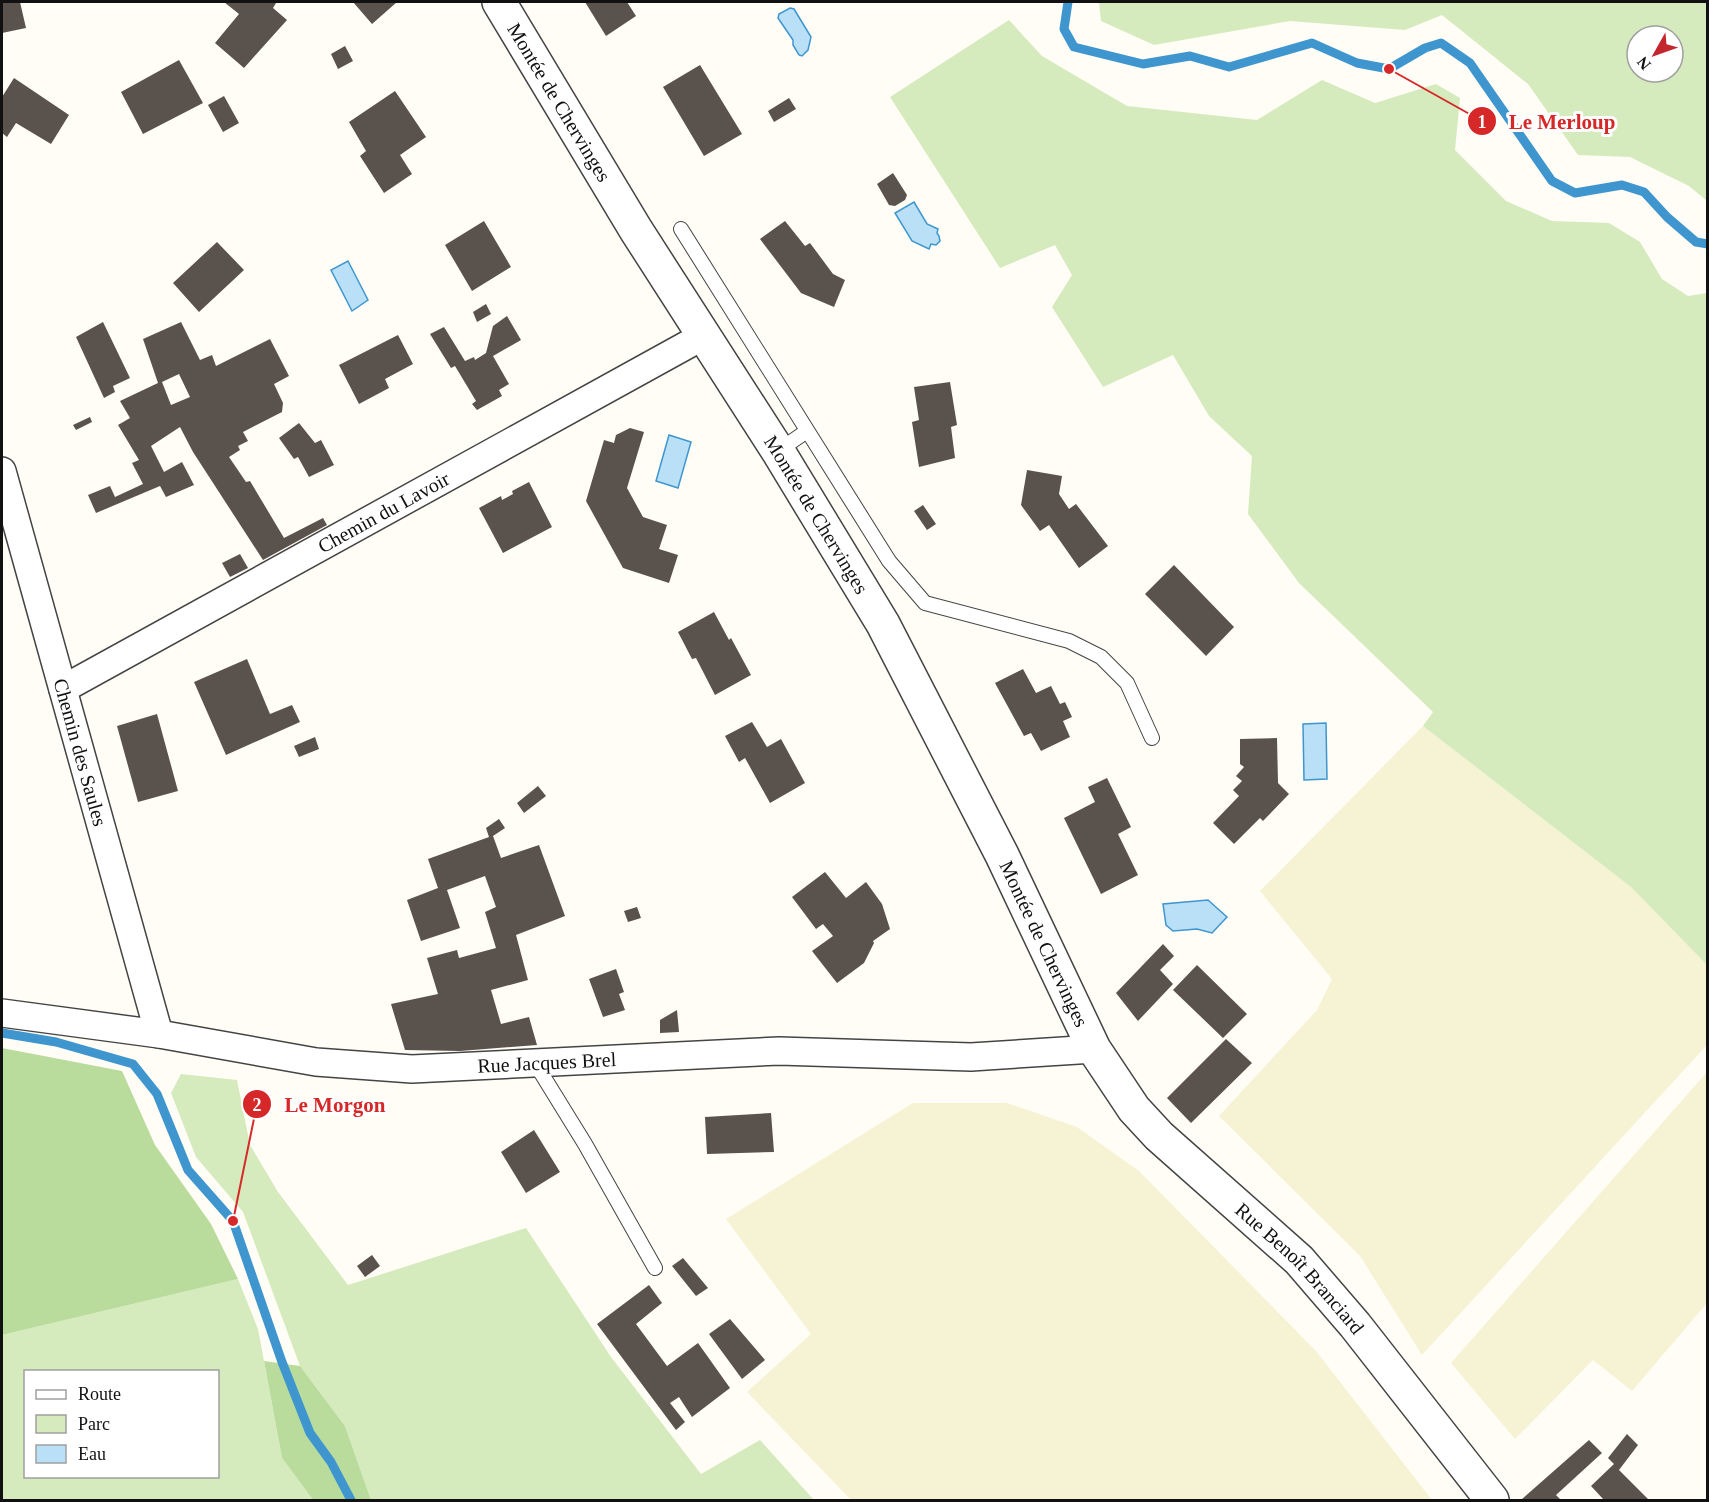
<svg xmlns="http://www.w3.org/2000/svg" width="1709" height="1502" font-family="Georgia,serif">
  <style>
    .farmland { fill: #f6f3d4 }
    .green { fill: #d5ebbd; fill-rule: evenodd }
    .forest { fill: #b9dc9c }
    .water { fill: #b9e0f7; stroke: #3f96cf; stroke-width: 1.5 }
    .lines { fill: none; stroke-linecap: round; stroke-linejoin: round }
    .stream { stroke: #3f96cf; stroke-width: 9 }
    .building { fill: #5a524d; fill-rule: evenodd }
    .service-casing { stroke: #444; stroke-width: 16 }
    .minor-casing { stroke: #444; stroke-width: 30 }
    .tertiary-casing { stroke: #444; stroke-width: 36 }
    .service { stroke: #fff; stroke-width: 14 }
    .minor { stroke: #fff; stroke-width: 27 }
    .tertiary { stroke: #fff; stroke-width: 33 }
    .labels { text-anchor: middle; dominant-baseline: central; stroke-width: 6; stroke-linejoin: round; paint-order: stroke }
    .street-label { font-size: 20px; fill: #111; stroke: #fff }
    .leader { fill: none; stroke: #d62828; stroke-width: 2 }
    .callout-dot { fill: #d62828; stroke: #fff; stroke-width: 2 }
    .mark-label { font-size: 18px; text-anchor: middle; font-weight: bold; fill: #fff }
    .callout-label { font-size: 21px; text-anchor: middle; font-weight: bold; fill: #d62828; stroke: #fff; stroke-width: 6; stroke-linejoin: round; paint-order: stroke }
  </style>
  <rect width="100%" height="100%" fill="#fffdf5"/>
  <path class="farmland" d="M1423 726 1631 887 1707 965V1045L1422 1355 1360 1256 1219 1116 1317 1010 1332 979 1260 891Z
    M1707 1072V1303L1632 1391 1593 1360 1515 1439 1451 1363Z
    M913 1103H1007L1077 1127 1139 1171 1316 1351 1432 1500H851L747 1392 811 1334 726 1219Z"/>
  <path class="green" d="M1099 2H1707V201L1689 186 1630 157 1578 155 1528 84 1442 15 1405 30 1290 21 1154 45 1101 21ZM1637 36H1673V72H1637Z
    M1009 20 1042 56 1127 106 1257 120 1322 80 1375 103 1436 84 1460 98 1455 150 1506 201 1552 221 1609 223 1640 242 1662 279 1688 296 1707 293V965L1631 887 1423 726 1433 712 1299 583 1248 514 1252 456 1209 416 1173 355 1103 387 1052 307 1072 275 1055 245 1000 268 890 97Z
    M181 1074 237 1080 250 1145 278 1192 348 1285 526 1228 611 1357 701 1474 760 1440 814 1500H371L345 1426 300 1366 243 1212 196 1157 171 1093Z
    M238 1279 258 1329 282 1458 313 1500H2V1335ZM26 1372H218V1476H26Z"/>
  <path class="forest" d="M2 1048 122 1071 155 1145 211 1224 238 1279 2 1335Z
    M264 1361 300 1366 345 1426 371 1500H313L282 1458Z"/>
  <path class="water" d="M790 8 794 9 811 37 808 50 802 56 799 55 793 45V40L778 18 779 14Z
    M914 202 927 224 938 229 937 233 939 236 940 241 936 245 931 244 929 249 912 241 895 213Z
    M348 261 368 300 352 311 331 270Z
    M669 435 691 442 678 488 656 481Z
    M1326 723 1327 779 1304 780 1303 724Z
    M1208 900 1227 917 1212 933 1197 929 1173 931 1166 925 1163 904Z"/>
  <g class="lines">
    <path class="stream" d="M1068 2 1064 29 1074 47 1143 64 1190 56 1229 67 1312 43 1357 63 1389 69 1425 48 1441 43 1470 63 1552 181 1575 193 1622 185 1644 192 1667 217 1696 242 1708 244
      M2 1033 56 1042 133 1064 157 1094 188 1170 233 1221 282 1362 310 1433 331 1462 351 1500"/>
  </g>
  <path class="building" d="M2 2H20L26 28 2 33Z
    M224 2H274L276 3 273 8 287 20 244 68 215 43 239 14Z
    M353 2H397L372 24Z
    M585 2H627L636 16 606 36Z
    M345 46 353 61 338 69 331 54Z
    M179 60 203 103 143 134 121 92Z
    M700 65 742 134 704 156 663 87Z
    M14 78 69 115 51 144 16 123 7 137 2 133V97Z
    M395 91 426 137 400 155 412 174 384 193 360 156 366 151 349 122Z
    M224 96 239 123 223 132 208 105Z
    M789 98 796 109 774 122 768 111Z
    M893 173 907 195 905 200 895 206 889 205 877 184Z
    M484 221 511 267 472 291 445 245Z
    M785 221 805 246 810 243 833 274 845 280 834 307 801 293 760 239Z
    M217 242 244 270 199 312 173 283Z
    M486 304 491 314 477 322 473 312Z
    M507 316 521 340 493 356 509 384 499 390 502 396 477 410 472 404 476 401 455 366 451 368 430 334 444 327 465 361 474 357 475 360 486 353 493 326Z
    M103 322 130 378 113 386 115 392 104 398 76 337Z
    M181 322 200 360 212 355 216 366 270 339 289 376 274 384 283 403 282 412 243 432 248 441 238 446 240 450 229 457 246 482 250 481 284 538 323 518 327 525 263 560 193 452 180 427 151 446 164 472 182 462 194 485 166 497 160 486 96 513 88 495 110 486 115 497 143 484 132 463 139 460 118 425 130 418 120 401 158 383 143 339ZM179 374 190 397 171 405 162 382Z
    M398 335 413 364 385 379 389 388 359 404 339 365Z
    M950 382 957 425 951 427 955 458 919 467 912 422 919 420 914 387Z
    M90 417 92 422 76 430 73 425Z
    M299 423 315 443 321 440 334 465 309 477 298 457 294 459 279 438Z
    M630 428 644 432 627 488 643 517 667 525 659 549 678 555 669 583 623 568 586 501 604 440 614 443 616 435Z
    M1027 470 1062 476 1059 494 1069 509 1076 504 1108 546 1079 568 1049 525 1040 531 1021 505Z
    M529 482 552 527 503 553 479 508 501 496 502 500 513 494 512 491Z
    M923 505 936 524 927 530 914 511Z
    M240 554 248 568 230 577 222 563Z
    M1174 565 1234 627 1206 656 1145 594Z
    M714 612 729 640 731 638 751 675 715 695 696 658 692 659 678 632Z
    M247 659 270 714 292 705 300 722 226 755 194 682Z
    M1023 669 1036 693 1051 686 1060 704 1065 702 1072 717 1063 721 1070 737 1041 751 1031 733 1024 736 995 683Z
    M157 714 178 791 138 802 117 726Z
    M752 722 767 747 781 739 805 783 770 803 745 758 739 762 725 736Z
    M315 737 319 749 299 757 294 746Z
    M1277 738 1278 783 1289 794 1263 821 1260 818 1234 844 1213 823 1239 796 1233 790 1242 781 1236 776 1244 767 1240 764V739Z
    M1107 778 1131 827 1118 834 1138 875 1101 894 1064 818 1095 802 1088 787Z
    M538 786 546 796 524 813 517 803Z
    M499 819 505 828 493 836 501 858 539 845 565 916 516 935 528 980 491 990 501 1024 529 1017 537 1045 460 1051 405 1050 391 1004 438 994 427 958 457 950 459 958 496 948 485 912 496 907 485 876 447 890 460 928 421 941 407 900 438 888 428 859 489 837 486 828Z
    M825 872 846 898 866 882 882 904 890 929 873 941 874 943 864 963 837 983 812 951 833 936 823 924 816 929 792 897Z
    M637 907 641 918 628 922 624 911Z
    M1163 944 1174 956 1160 970 1173 984 1138 1021 1116 993Z
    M1197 965 1247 1014 1223 1038 1173 990Z
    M616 969 624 992 619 994 625 1010 603 1017 589 979Z
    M677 1010 679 1032 660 1033V1020Z
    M1226 1039 1252 1063 1191 1123 1167 1098Z
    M771 1113 774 1152 707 1154 705 1117Z
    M534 1130 560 1172 526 1193 501 1152Z
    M372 1255 380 1266 365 1277 357 1266Z
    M683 1258 708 1288 696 1296 672 1266Z
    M649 1285 662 1303 636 1324 667 1366 698 1343 730 1388 692 1417 679 1397 670 1403 685 1422 676 1430 597 1324Z
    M730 1319 765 1360 742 1379 709 1334Z
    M1627 1434 1638 1445 1619 1470 1649 1500H1604L1591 1486 1614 1464 1608 1458Z
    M1589 1440 1602 1453 1556 1495 1561 1500H1521Z"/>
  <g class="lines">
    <g class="service-casing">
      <path id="service" d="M681 229 889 561 925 603 1069 641 1101 657 1127 683 1152 738
        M778 451 807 431
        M535 1063 585 1144 655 1268"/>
    </g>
    <g class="minor-casing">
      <g id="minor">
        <path id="s1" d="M2 471 159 1034"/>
        <path id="s2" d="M63 689 705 335"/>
        <path id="s3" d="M2 1013 159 1034 316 1062 412 1069 779 1051 971 1057 1094 1049"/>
      </g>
    </g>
    <g class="tertiary-casing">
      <g id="tertiary">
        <path id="s4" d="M499 2 636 230 778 451 883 624 1002 855 1094 1049 1134 1109 1159 1136 1299 1260 1355 1325 1492 1500"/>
      </g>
    </g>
    <use href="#service" class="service"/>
    <use href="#minor" class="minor"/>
    <use href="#tertiary" class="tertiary"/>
  </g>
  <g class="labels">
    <g class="street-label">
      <text stroke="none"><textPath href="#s4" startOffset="117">Montée de Chervinges</textPath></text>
      <text stroke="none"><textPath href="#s2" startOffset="366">Chemin du Lavoir</textPath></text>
      <text stroke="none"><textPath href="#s4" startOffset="603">Montée de Chervinges</textPath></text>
      <text stroke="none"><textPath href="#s1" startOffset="292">Chemin des Saules</textPath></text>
      <text stroke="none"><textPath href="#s4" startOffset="1089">Montée de Chervinges</textPath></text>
      <text stroke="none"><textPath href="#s3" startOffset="549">Rue Jacques Brel</textPath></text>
      <text stroke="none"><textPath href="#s4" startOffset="1508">Rue Benoît Branciard</textPath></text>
    </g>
  </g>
  <path class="leader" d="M1389 69L1482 121M233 1221L257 1104"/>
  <g class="callout-dot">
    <circle cx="1389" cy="69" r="6"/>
    <circle cx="233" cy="1221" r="6"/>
    <circle cx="1482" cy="121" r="15"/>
    <circle cx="257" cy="1104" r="15"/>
  </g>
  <g class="mark-label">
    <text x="1482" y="128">1</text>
    <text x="257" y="1111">2</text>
  </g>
  <g class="callout-label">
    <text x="1562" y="129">Le Merloup</text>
    <text x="335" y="1112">Le Morgon</text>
  </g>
  <rect width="1709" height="1502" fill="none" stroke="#111111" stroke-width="6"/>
  <rect x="24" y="1370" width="195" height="108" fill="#ffffff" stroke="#a0a0a0" stroke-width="1.5"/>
  <rect x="36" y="1390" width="30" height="9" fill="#ffffff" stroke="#a0a0a0" stroke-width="1.5"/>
  <text x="78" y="1400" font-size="18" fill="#111111">Route</text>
  <rect x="36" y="1415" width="30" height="18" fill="#d5ebbd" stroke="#a0a0a0" stroke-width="1.5"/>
  <text x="78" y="1430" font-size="18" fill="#111111">Parc</text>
  <rect x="36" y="1445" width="30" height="18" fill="#b9e0f7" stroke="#a0a0a0" stroke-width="1.5"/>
  <text x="78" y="1460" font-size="18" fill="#111111">Eau</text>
  <g transform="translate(1655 54) rotate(230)"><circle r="28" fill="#ffffff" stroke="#a0a0a0" stroke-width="1.5"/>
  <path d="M0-4.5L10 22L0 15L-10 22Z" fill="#c4262e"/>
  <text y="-9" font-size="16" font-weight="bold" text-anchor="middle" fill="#111111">N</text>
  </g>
</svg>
